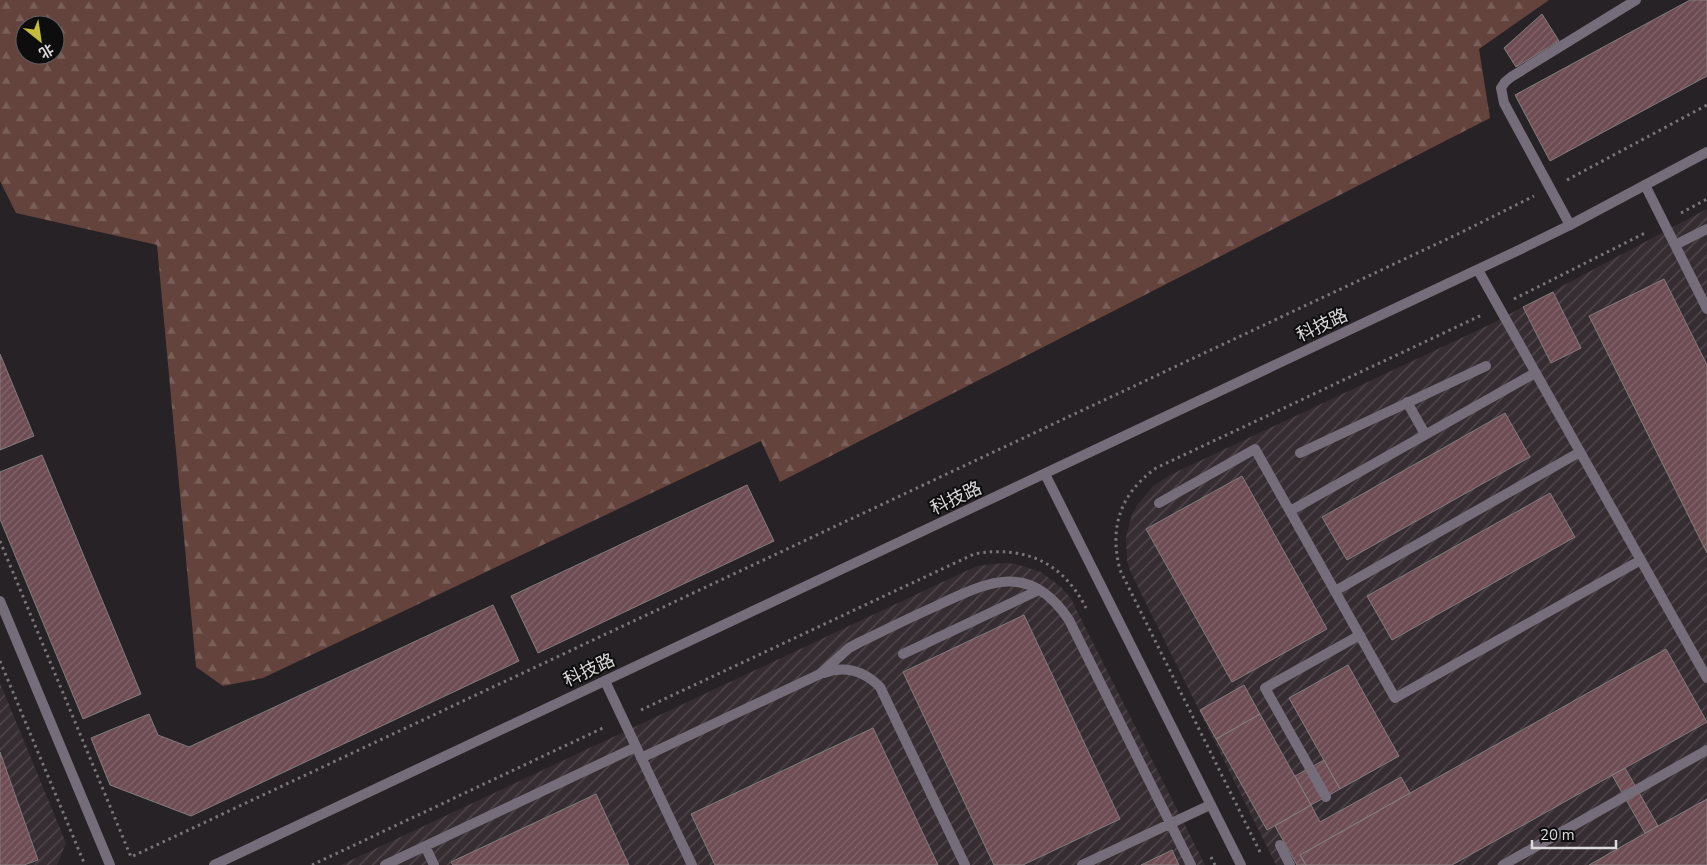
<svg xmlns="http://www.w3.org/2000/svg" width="1707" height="865" font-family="'Nunito Sans','Noto Sans SC',sans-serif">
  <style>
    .industrial { fill: url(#industrial-furrows) }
    .forest { fill: url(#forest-firs); fill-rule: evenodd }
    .building { fill: url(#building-hatch); stroke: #827c7d }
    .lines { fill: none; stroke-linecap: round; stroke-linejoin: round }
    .path { stroke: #7a7678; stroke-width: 3; stroke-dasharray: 2.5 4; stroke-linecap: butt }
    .service { stroke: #756d79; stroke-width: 10 }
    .minor { stroke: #756d79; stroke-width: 10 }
    .labels { text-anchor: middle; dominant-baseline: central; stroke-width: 4; stroke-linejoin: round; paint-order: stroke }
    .street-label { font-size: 18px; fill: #dddadc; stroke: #0e0d0e }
  </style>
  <defs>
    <pattern id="industrial-furrows" width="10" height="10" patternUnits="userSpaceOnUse" patternTransform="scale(1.25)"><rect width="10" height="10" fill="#362d32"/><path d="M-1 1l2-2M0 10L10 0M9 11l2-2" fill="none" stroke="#534b4f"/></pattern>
    <pattern id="forest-firs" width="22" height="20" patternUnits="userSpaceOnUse" patternTransform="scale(1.25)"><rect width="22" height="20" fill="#64433d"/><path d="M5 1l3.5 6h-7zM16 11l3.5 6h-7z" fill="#7a5e58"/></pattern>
    <pattern id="building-hatch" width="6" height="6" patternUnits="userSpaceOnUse" patternTransform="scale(1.25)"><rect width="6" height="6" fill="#6e4c53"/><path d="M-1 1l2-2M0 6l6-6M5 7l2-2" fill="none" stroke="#82656b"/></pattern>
  </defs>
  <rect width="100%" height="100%" fill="#272225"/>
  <path class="industrial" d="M1707 209V865H1276L1130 571 1127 560 1126 537 1132 514 1138 504 1153 486 1172 474 1489 325Z
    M1004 563 1016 564 1041 572 1061 587 1070 597 1205 865H341L966 571 978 566Z
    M0 683 66 843 57 865H0Z"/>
  <path class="forest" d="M0 0H1549L1479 49 1490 118 780 482 761 441 263 678 223 686 196 667 157 245 16 213 0 181ZM25 25H55V55H25Z"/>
  <path class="building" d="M1690 0H1707V76L1550 161 1515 95Z
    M1542 14 1559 41 1516 67 1504 48Z
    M1664 279 1707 365V553L1589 316Z
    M1553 292 1581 348 1551 363 1523 307Z
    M0 354 34 436 0 450Z
    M1505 413 1530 457 1347 560 1322 517Z
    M42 455 141 694 83 719 0 519V472Z
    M1242 476 1327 629 1232 682 1146 529Z
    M747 485 774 541 538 653 511 596Z
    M1550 493 1575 537 1392 640 1367 596Z
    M493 605 519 661 191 816 110 785 91 738 149 714 158 735 189 747Z
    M1024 615 1120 819 1023 865H994L903 672Z
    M1666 649 1707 722 1452 865H1306L1300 855Z
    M1348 665 1399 756 1340 789 1289 698Z
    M1244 685 1260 714 1216 739 1200 710Z
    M1260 714 1311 805 1267 830 1216 739Z
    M873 728 938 865H715L691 814Z
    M0 752 38 860 24 865H0Z
    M1324 760 1340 789 1311 805 1295 776Z
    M1625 768 1658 826 1645 833 1612 775Z
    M1401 777 1410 793 1300 855 1306 865H1297L1275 826 1311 805 1320 822Z
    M596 794 629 865H453L451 862Z
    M1707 799V865H1589L1658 826Z
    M1172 850 1179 865H1141Z"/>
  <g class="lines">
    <path class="path" d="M1567 180 1707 105
      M1681 213 1707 199
      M1514 299 1647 232
      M0 541 131 857 1460 233 1534 196
      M0 661 85 865
      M641 710 974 554C1024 545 1063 562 1086 608
      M1260 852 1120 570C1109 527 1120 494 1156 468L1482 315
      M1211 857 1215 865
      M312 865 605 727"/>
    <path class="service" d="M1645 185 1707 309
      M1570 225 1504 103 1501 88 1505 82 1511 77 1636 0
      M1675 245 1707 229
      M1478 270 1707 678
      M1407 402 1425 434
      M1300 453 1486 366
      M1159 503 1255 449 1395 698 1641 560
      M1290 511 1535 373
      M1335 591 1580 452
      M903 654 1039 590
      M824 673C846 665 864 671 880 687L965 865
      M605 681 692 865
      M641 758 820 674 849 648 860 642C885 630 909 618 934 607 987 582 1029 560 1069 620L1191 865
      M1326 797 1265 688 1360 635
      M1280 845 1290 865
      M425 846 434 865
      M385 865 636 747
      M1082 865 1210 805
      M1503 865 1707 750"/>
    <path class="minor" d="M1045 474 1241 865
      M0 601 110 865
      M214 865 1519 250 1570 225 1707 152"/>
  </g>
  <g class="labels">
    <g class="street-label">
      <text transform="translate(1322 325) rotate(-25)">科技路</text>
      <text transform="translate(956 498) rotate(-25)">科技路</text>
      <text transform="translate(589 670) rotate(-25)">科技路</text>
    </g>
  </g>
  <g transform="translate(40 40) rotate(150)"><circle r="24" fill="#0e0d0e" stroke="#615f60"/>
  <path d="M0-4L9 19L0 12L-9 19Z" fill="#c4bc3d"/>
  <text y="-8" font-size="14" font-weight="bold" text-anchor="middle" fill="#dddadc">北</text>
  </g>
  <path d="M1532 840v8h84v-8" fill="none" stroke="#dddadc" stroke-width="2.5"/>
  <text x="1540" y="840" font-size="15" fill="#dddadc" stroke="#0e0d0e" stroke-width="4" paint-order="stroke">20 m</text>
</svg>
